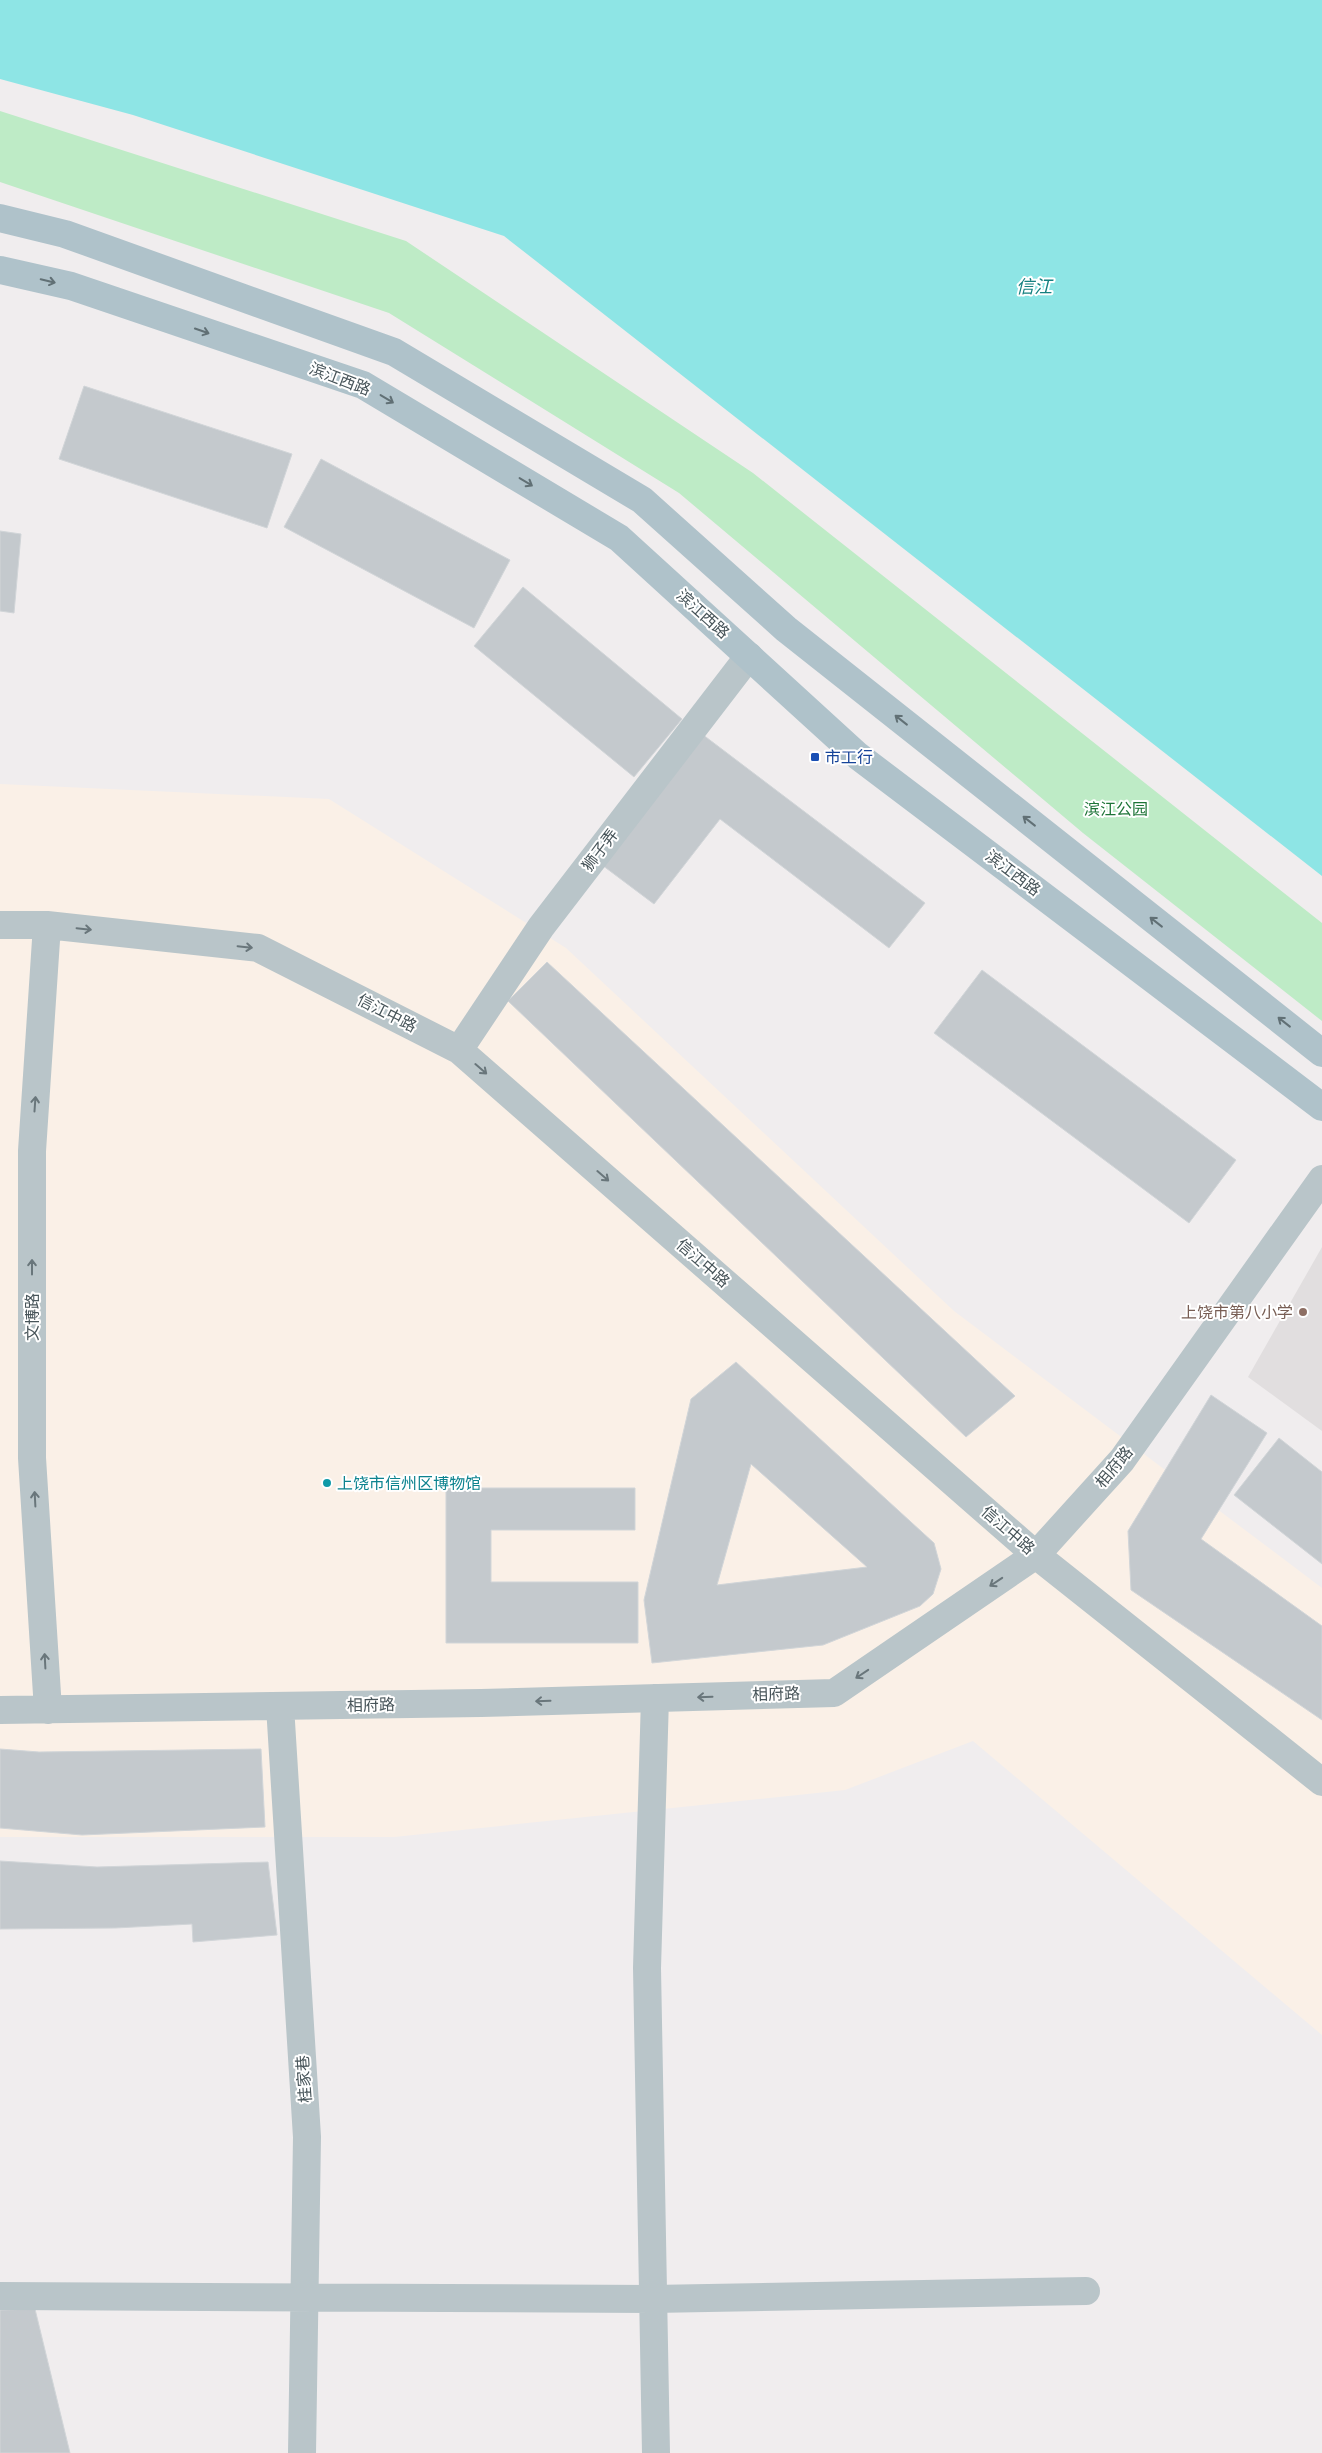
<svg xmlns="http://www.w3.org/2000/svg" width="1322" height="2453" font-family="Karla,'Noto Sans SC',sans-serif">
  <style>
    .commercial { fill: #faf0e7 }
    .education { fill: #e1dedf }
    .green { fill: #beebc6 }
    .water { fill: #8ee5e5 }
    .building { fill: #c4c9cd; stroke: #d1d5d8; fill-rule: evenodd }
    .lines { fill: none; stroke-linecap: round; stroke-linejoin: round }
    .minor { stroke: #b9c5c9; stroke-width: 28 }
    .major { stroke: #afc2ca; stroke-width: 28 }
    .oneway { stroke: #617075 }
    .oneway2 { stroke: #69767b }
    .transit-dot { fill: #1a4fb4; stroke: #fff; stroke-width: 2 }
    .education-dot { fill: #8d6e63; stroke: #fff; stroke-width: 2 }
    .culture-dot { fill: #0f9aa8; stroke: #fff; stroke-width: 2 }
    .labels { text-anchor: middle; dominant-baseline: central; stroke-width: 4; stroke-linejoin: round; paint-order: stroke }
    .street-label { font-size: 16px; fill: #475459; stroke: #fff }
    .transit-label { font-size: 16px; fill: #164399; stroke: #fff; text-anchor: start }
    .park-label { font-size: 16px; fill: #1d7437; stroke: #fff }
    .education-label { font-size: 16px; fill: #785e54; stroke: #fff; text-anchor: end }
    .culture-label { font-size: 16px; fill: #0d838f; stroke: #fff; text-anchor: start }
    .water-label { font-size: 18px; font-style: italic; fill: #158080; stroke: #fff }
  </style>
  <rect width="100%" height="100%" fill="#f0edee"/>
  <path class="commercial" d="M0 784 329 799 566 948 954 1311 1322 1588V2035L973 1741 845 1790 394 1837H0Z"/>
  <path class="education" d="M1322 1247V1431L1248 1377Z"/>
  <path class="green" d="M0 111 406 241 753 473 1322 923V1021L1083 833 679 493 389 313 0 182Z"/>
  <path class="water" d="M0 0H1322V876L504 236 133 115 0 79Z"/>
  <path class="building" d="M84 386 292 454 267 528 59 459Z
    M321 459 510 560 474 628 284 527Z
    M0 531 21 534 14 613 0 611Z
    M523 587 682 719 634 777 474 646Z
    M698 731 925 903 889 948 720 819 654 904 598 862Z
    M547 962 1015 1396 966 1437 508 1001Z
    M982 970 1236 1160 1189 1223 934 1033Z
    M736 1362 934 1543 941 1569 933 1594 920 1606 823 1645 652 1663 644 1600 691 1399ZM751 1464 867 1567 717 1585Z
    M1211 1395 1267 1433 1201 1539 1322 1626V1720L1131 1590 1128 1531Z
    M1279 1438 1322 1472V1564L1234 1495Z
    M446 1488H635V1530H491V1582H638V1643H446Z
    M0 1749 39 1752 261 1749 265 1827 82 1835 0 1828Z
    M0 1861 97 1867 268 1862 277 1935 193 1942 192 1924 115 1928 0 1929Z
    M35 2309 70 2453H0V2310Z"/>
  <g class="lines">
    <path class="minor" d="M0 925H47L258 948 459 1050 1036 1555 1322 1782
      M47 925 32 1151V1458L48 1710
      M459 1050 541 927 749 656
      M655 1698 647 1968 656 2453
      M280 1706 307 2137 302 2453
      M0 1710 481 1703 834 1693 1036 1555 1122 1460 1322 1179
      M0 2296 652 2299 1086 2291"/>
    <path class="major" d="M0 218 65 234 394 352 642 500 786 629 1322 1053
      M0 270 71 286 363 385 619 538 858 756 1322 1107"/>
  </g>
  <defs><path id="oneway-shaft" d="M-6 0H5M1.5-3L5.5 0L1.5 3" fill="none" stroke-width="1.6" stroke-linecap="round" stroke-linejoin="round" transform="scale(1.25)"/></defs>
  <g class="oneway">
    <use href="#oneway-shaft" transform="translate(48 281) rotate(13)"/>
    <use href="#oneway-shaft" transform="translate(202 331) rotate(19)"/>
    <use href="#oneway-shaft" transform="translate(387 399) rotate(31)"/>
    <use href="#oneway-shaft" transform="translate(526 482) rotate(31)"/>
    <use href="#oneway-shaft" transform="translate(901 720) rotate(-142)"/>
    <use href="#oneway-shaft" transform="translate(1029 821) rotate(-142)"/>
    <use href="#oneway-shaft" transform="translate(1156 922) rotate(-142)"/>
    <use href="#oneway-shaft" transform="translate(1284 1022) rotate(-142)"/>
  </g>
  <g class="oneway2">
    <use href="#oneway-shaft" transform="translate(84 929) rotate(6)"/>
    <use href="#oneway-shaft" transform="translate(245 947) rotate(6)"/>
    <use href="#oneway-shaft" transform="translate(481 1069) rotate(41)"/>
    <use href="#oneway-shaft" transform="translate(35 1104) rotate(-86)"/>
    <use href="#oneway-shaft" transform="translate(603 1176) rotate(41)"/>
    <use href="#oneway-shaft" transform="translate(32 1267) rotate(-90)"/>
    <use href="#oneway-shaft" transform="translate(35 1499) rotate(-93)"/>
    <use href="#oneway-shaft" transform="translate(996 1582) rotate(146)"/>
    <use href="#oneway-shaft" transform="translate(45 1661) rotate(-93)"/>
    <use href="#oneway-shaft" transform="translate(862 1674) rotate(146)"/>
    <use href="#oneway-shaft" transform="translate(705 1697) rotate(178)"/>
    <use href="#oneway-shaft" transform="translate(543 1701) rotate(178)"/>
  </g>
  <rect class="transit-dot" x="810" y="752" width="10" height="10" rx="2.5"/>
  <circle class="education-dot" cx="1303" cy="1312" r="5"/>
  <circle class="culture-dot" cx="327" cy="1483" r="5"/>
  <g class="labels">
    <g class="street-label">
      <text transform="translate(340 379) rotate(21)">滨江西路</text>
      <text transform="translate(703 614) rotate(42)">滨江西路</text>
      <text transform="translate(600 850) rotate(-53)">狮子弄</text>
      <text transform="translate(1013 873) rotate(37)">滨江西路</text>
      <text transform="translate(387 1013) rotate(27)">信江中路</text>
      <text transform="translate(703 1263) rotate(41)">信江中路</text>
      <text transform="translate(32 1317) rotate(-90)">文博路</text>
      <text transform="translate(1114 1467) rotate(-50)">相府路</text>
      <text transform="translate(1008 1530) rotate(41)">信江中路</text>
      <text transform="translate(776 1694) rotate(-2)">相府路</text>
      <text transform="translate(371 1705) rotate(-1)">相府路</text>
      <text transform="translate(304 2079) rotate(-94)">桂家巷</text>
    </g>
    <g class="transit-label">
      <text x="825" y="757">市工行</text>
    </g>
    <g class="park-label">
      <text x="1116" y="809">滨江公园</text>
    </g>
    <g class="education-label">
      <text x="1293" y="1312">上饶市第八小学</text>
    </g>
    <g class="culture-label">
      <text x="337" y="1483">上饶市信州区博物馆</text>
    </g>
    <g class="water-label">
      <text x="1034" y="287">信江</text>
    </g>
  </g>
</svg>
